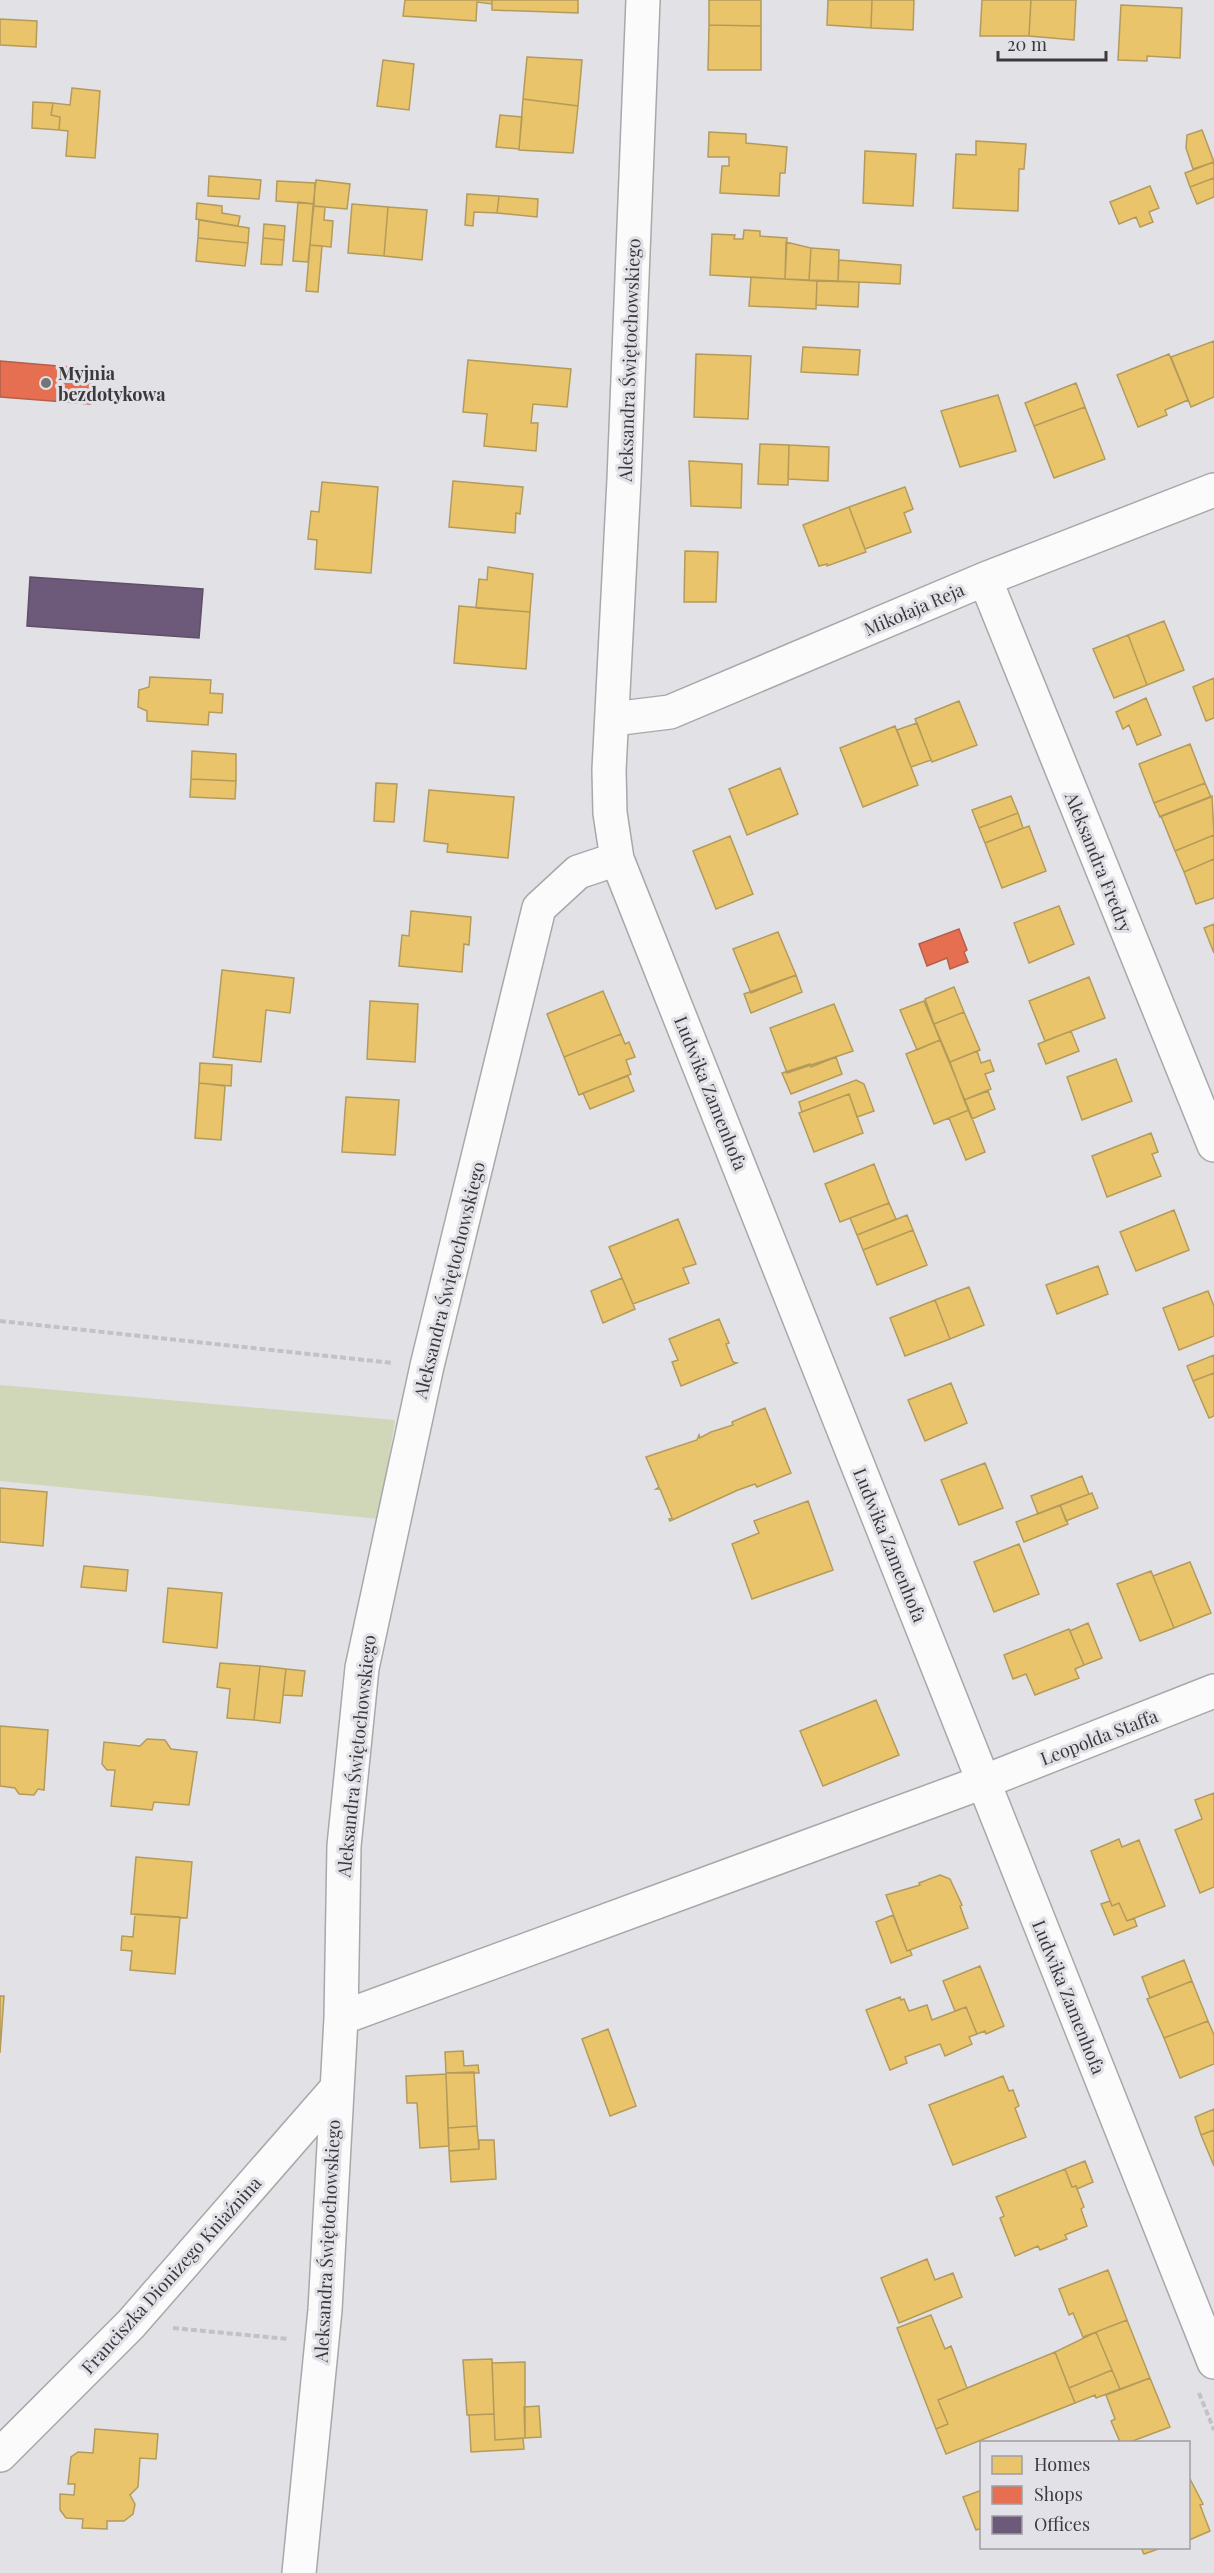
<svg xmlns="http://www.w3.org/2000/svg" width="1214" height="2573" font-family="'Playfair Display',serif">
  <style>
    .green { fill: #d0d6b8 }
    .homes { fill: #e9c46a; stroke: #b49b5c; stroke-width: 1.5 }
    .shops { fill: #e76f51; stroke: #b35f4b; stroke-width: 1.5 }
    .offices { fill: #6d597a; stroke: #5e5067; stroke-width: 1.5 }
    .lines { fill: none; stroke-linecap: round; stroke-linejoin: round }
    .street-casing { stroke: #a8a8aa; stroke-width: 36 }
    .path { stroke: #c2c2c3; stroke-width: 4; stroke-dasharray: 6 3; stroke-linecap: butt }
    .street { stroke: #fbfbfb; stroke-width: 33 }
    .poi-dot { fill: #757578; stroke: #e1e1e7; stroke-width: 2 }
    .labels { text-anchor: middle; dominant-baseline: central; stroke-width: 6; stroke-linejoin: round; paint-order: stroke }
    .street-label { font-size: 18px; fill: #3a3a3c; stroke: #e1e1e7 }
    .poi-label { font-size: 18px; font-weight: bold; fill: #3a3a3c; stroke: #e1e1e7; text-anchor: start }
  </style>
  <rect width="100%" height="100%" fill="#e2e2e6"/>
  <path class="green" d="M0 1385 395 1420 379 1519 0 1481Z"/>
  <path class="homes" d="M405 0H492V4L477 2 476 21 403 16Z
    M492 0H578V13L492 10Z
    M709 0H761V26L709 25Z
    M828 0H872L871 28 827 25Z
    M872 0H914L913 30 871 28Z
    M982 0H1031L1029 36H980Z
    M1031 0H1076L1074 40 1029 36Z
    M1121 5 1182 8 1180 58 1147 56V61L1118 60Z
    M0 19 37 21 36 47 0 45Z
    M709 25 761 26V70H708Z
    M527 57 582 60 578 106 523 99Z
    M383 60 414 64 409 110 377 106Z
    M72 88 100 91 95 158 66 156 68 131 59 130 60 117 51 115 53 103 70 105Z
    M523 99 578 106 573 153 519 150Z
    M33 102 53 103 51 115 60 117 59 130 32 128Z
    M500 115 522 117 519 149 496 147Z
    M1202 130 1214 162 1193 169 1186 148 1187 135Z
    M709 132 746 134V143L787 147 785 173H780L779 196 720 193 722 166H729V157H708Z
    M976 141 1026 144 1024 169H1019L1018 211 953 208 956 154 976 155Z
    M865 151 916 154 913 206 863 203Z
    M1214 162V178L1190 187 1185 173Z
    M209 176 261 180 259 199 208 196Z
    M1214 178V197L1197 204 1190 187Z
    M316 180 350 184 347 209 313 206Z
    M277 181 315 183 314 204 276 201Z
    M1150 186 1159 208 1149 212 1153 222 1140 227 1136 217 1119 224 1110 202Z
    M467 194 499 196 497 213 474 212 473 226 465 225Z
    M499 196 538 199 537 217 497 213Z
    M298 202 314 204 308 262 293 261Z
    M197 203 222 206V213L240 216 238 226 196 219Z
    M352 204 388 207 384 256 348 253Z
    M313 206 325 207 324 220 333 221 331 247 310 245Z
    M388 207 427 210 422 260 384 256Z
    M199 220 249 228 248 243 198 238Z
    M264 224 285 226 284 240 263 238Z
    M744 230 760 231V236L787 238 785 279 710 275 712 234 735 235 734 239H743Z
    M198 238 248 243 245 266 196 261Z
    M263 238 284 240 282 265 261 264Z
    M786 242 811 248 809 280 785 279Z
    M310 245 322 246 318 292 306 291Z
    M811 248 839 250 838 281 809 280Z
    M839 260 901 265 900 284 838 281Z
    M751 277 817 281 816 309 749 306Z
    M817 281 859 282 858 307 816 305Z
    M1214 341V397L1191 407 1171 357Z
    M803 347 860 350 858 375 801 372Z
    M696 354 751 356 748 419 694 417Z
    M1169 354 1188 400 1165 410 1167 415 1138 427 1117 375Z
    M468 360 571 369 567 407 533 404 531 423H538L536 451 484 446 487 414 463 412Z
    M1076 383 1085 407 1034 426 1025 403Z
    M998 395 1016 451 960 467 941 411Z
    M1085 407 1105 459 1054 478 1034 426Z
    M760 444 789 445 788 485 758 484Z
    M789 445 829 447 828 481 788 479Z
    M689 461 742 464 741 508 691 506Z
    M453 481 523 487 520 514 516 513 515 533 449 527Z
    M322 482 378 487 371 573 315 569 317 540 308 539 311 511 319 512Z
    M905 487 913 509 904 513 911 532 865 549 849 507Z
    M849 507 866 552 827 566V564L819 566 803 525Z
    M685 551 718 552 716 602H684Z
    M488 567 533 574 530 612 476 608 479 579 487 580Z
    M459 606 530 612 526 669 454 663Z
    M1164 621 1184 670 1147 685 1128 635Z
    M1128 635 1147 685 1114 698 1093 649Z
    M150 677 211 680 210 693 223 694 222 713 209 712 208 725 147 721V711L138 707 139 690 149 687Z
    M1214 678V718L1206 721 1193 687Z
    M1146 698 1161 735 1137 745 1129 725 1123 729 1116 712Z
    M959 701 977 745 932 762 915 719Z
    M917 723 931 760 911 767 897 730Z
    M895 726 918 785 863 807 840 748Z
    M1190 744 1205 783 1154 803 1139 764Z
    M192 751 236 754V781L191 779Z
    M780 768 798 814 747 835 729 789Z
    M191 779 236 781 235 799 190 797Z
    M376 783 397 784 394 822 374 821Z
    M1205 783 1211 797 1160 817 1154 803Z
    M429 790 514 797 508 858 447 852 448 844 424 841Z
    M1011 796 1018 813 979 828 972 810Z
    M1212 796 1214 835 1175 851 1161 816Z
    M1018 813 1023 828 985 843 979 828Z
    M1029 826 1046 871 1002 888 985 843Z
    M1214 835V859L1184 872 1175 851Z
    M730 836 753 894 716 909 693 851Z
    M1214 859V898L1196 904 1184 872Z
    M1059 906 1074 944 1029 963 1014 923Z
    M411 911 471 917 469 945 464 944 462 972 399 966 402 935 409 936Z
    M1214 924V953L1204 928Z
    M778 932 796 975 751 993 733 949Z
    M222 970 294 978 290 1013 266 1010 261 1062 213 1057Z
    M796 975 802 992 751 1013 744 994Z
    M1089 977 1105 1018 1045 1041 1029 1001Z
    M954 987 964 1012 934 1024 925 999Z
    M603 991 621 1034 564 1057 547 1014Z
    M370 1001 418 1004 415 1062 367 1059Z
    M924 1001 940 1040 917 1050 900 1010Z
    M834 1004 853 1051 787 1073 770 1028Z
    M964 1012 980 1050 950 1062 934 1024Z
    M1071 1031 1079 1051 1046 1064 1038 1044Z
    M621 1034 625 1044 629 1042 635 1057 626 1060 631 1074 579 1095 564 1057Z
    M940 1040 969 1110 934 1124 906 1054Z
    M977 1051 981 1063 990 1060 994 1071 985 1074 991 1089 964 1100 950 1062Z
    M836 1057 842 1074 791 1094 782 1073 810 1064 811 1067Z
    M1116 1059 1132 1101 1082 1120 1067 1077Z
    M200 1063 232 1065 231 1086 199 1083Z
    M628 1076 634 1091 590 1109 583 1093Z
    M856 1080 864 1084 874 1111 857 1117 849 1094 802 1112 799 1102Z
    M199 1083 225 1086 221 1140 195 1138Z
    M988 1091 995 1109 972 1119 964 1100Z
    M849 1094 863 1133 814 1152 799 1113Z
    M346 1097 399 1100 395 1155 342 1152Z
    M969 1110 985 1152 966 1160 949 1118Z
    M1151 1133 1158 1152 1152 1154 1161 1176 1107 1197 1092 1156Z
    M874 1164 889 1203 840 1222 825 1184Z
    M889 1203 896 1219 857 1235 850 1218Z
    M1174 1210 1189 1250 1136 1271 1120 1232Z
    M907 1215 913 1230 863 1250 857 1235Z
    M678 1219 696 1264 683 1268 689 1283 633 1304 609 1247Z
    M913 1230 927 1265 877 1285 863 1250Z
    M1098 1266 1108 1294 1057 1314 1046 1285Z
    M622 1278 635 1309 603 1323 591 1291Z
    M969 1287 984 1325 950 1339 935 1300Z
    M1208 1291 1214 1306V1336L1179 1350 1163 1308Z
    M935 1300 950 1339 905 1356 890 1318Z
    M719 1319 729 1343 726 1344 733 1362 737 1363 681 1386 672 1362 678 1360 669 1339Z
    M1214 1355V1373L1193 1381 1187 1366Z
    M1214 1373V1416L1209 1418 1193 1381Z
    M951 1383 967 1423 925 1441 908 1400Z
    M765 1408 791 1473 757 1487 755 1484 738 1490 670 1521 669 1519 672 1518 660 1489H656L659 1487 646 1457 697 1440 699 1435 700 1438 711 1432 733 1425 732 1422Z
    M985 1463 1003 1508 959 1525 941 1480Z
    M1082 1476 1089 1494 1038 1514 1031 1496Z
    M0 1488 47 1492 43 1546 0 1542Z
    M1092 1493 1098 1508 1066 1521 1060 1505Z
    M808 1501 833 1570 752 1599 732 1544 759 1533 754 1521Z
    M1060 1505 1068 1524 1024 1542 1016 1522Z
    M1019 1544 1039 1594 994 1612 974 1562Z
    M1190 1562 1211 1613 1174 1628 1153 1576Z
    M84 1566 128 1570 126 1591 81 1587Z
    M1151 1571 1174 1628 1140 1641 1117 1584Z
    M168 1588 222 1593 217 1648 163 1642Z
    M1088 1623 1102 1658 1084 1665 1070 1631Z
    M1069 1629 1084 1665 1075 1669 1079 1678 1035 1695 1026 1674 1013 1679 1004 1655Z
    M220 1663 260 1666 254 1720 227 1718 230 1689 217 1687Z
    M260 1666 286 1669 280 1723 254 1720Z
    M286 1669 305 1671 302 1696 283 1695Z
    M876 1700 899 1755 823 1786 800 1731Z
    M0 1726 48 1730 44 1790 38 1789 34 1795 19 1794 15 1788 0 1786Z
    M147 1739 165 1740 171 1749 197 1752 189 1805 154 1802 152 1810 111 1806 115 1770H107L102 1764 104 1742 140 1746Z
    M1214 1793V1887L1200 1893 1175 1830 1202 1819 1195 1800Z
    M1119 1839 1122 1847 1139 1840 1165 1906 1127 1921 1119 1903 1112 1906 1091 1851Z
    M136 1857 192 1862 187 1918 131 1914Z
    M940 1875 950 1879 962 1905 960 1906 968 1928 907 1951 886 1895 920 1885 919 1883Z
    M1110 1901 1112 1906 1119 1903 1127 1921 1134 1918 1137 1926 1114 1935 1101 1904Z
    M135 1914 180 1917 175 1974 130 1970 132 1951 121 1950 122 1936 133 1937Z
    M893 1915 907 1951 910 1950 912 1955 891 1963 876 1922Z
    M1184 1960 1192 1981 1150 1998 1142 1977Z
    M980 1966 1004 2026 986 2034 985 2031 977 2034 966 2007 955 2011 943 1981Z
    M1192 1981 1208 2021 1164 2038 1147 1999Z
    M0 1996H4L0 2053Z
    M900 1997 901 2000 904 1999 909 2011 927 2005 932 2020 966 2007 977 2034 969 2037 972 2044 945 2056 940 2044 905 2057 907 2063 890 2070 866 2010Z
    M1208 2021 1214 2035V2064L1180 2078 1164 2038Z
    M608 2029 636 2106 610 2116 582 2039Z
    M463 2051 464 2066 478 2065 479 2073H446L445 2052Z
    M474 2072 477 2126 448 2128 446 2073Z
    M446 2074 449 2146 420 2148 417 2103H407L406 2076Z
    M1003 2076 1009 2091 1013 2090 1019 2106 1015 2108 1026 2137 953 2165 929 2105Z
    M1214 2109V2130L1201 2135 1195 2117Z
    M477 2126 479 2149 449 2151 448 2128Z
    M1214 2130V2166L1201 2135Z
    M479 2140H494L496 2179 451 2182 449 2151 479 2149Z
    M1085 2161 1093 2182 1077 2189 1076 2186 1072 2187 1065 2169Z
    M1065 2169 1072 2187 1076 2186 1084 2207 1081 2209 1087 2226 1065 2235 1067 2239 1040 2250 1038 2246 1015 2256 1000 2218 1004 2216 996 2197Z
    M927 2259 935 2280 953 2273 962 2297 899 2323 881 2278Z
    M1108 2270 1127 2320 1083 2337 1073 2313 1069 2315 1059 2289Z
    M931 2315 945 2349 951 2346 967 2388 938 2400 948 2424 936 2429 897 2328Z
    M1127 2320 1150 2378 1120 2389 1096 2332Z
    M1096 2332 1112 2370 1069 2388 1055 2352Z
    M1055 2352 1075 2403 946 2454 936 2429 948 2424 938 2400Z
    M492 2359 494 2414 467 2415 463 2360Z
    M525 2362V2438L495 2440 492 2363Z
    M1112 2370 1120 2389 1096 2398 1095 2395 1075 2403 1069 2388Z
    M1150 2378 1170 2427 1130 2442H1120L1111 2421 1115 2419 1106 2395Z
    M539 2406 541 2437 525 2438 524 2407Z
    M494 2414 495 2440 523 2438 524 2449 471 2452 469 2415Z
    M95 2429 158 2434 156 2459 140 2458 138 2487 130 2495 135 2504 133 2514 124 2521H107V2529L82 2528 83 2519 66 2518 60 2510V2494L74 2495 75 2484H68L71 2457 78 2452 93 2453Z
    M1188 2475 1203 2504 1200 2505 1210 2531 1189 2540Z
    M982 2490V2528L976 2530 963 2497Z
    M1141 2548H1161L1144 2554Z"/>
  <path class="shops" d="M0 361 93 369 90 404 0 397Z
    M959 929 967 950 964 952 968 962 950 969 947 958 927 966 919 944Z"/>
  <path class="offices" d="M30 577 203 589 199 638 27 626Z"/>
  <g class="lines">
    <g class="street-casing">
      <path id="street" d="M643 0 624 480 609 770 610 813 617 859 1214 2362
        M985 579 1214 1145
        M613 719 670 712 985 579 1214 490
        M341 2018 983 1782 1214 1691
        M0 2455 131 2324 336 2089
        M299 2573 325 2310 341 2018 344 1846 362 1668 427 1366 539 908 578 872 617 859"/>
    </g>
    <path class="path" d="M0 1321 393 1363
      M173 2328 288 2339
      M1199 2393 1214 2430"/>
    <use href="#street" class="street"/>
  </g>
  <circle class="poi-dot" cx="46" cy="383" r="6"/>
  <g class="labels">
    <g class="street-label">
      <text transform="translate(629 360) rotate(-88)">Aleksandra Świętochowskiego</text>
      <text transform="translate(914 609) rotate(-23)">Mikołaja Reja</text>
      <text transform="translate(1099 862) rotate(68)">Aleksandra Fredry</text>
      <text transform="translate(711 1093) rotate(68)">Ludwika Zamenhofa</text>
      <text transform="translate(449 1280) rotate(-76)">Aleksandra Świętochowskiego</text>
      <text transform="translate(890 1545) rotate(68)">Ludwika Zamenhofa</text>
      <text transform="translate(1099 1737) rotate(-21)">Leopolda Staffa</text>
      <text transform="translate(356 1756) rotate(-84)">Aleksandra Świętochowskiego</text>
      <text transform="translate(1069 1997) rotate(68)">Ludwika Zamenhofa</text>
      <text transform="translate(327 2241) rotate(-87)">Aleksandra Świętochowskiego</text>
      <text transform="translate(171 2275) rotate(-48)">Franciszka Dionizego Kniaźnina</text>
    </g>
    <g class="poi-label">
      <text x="58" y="373">Myjnia<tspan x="58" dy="21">bezdotykowa</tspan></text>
    </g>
  </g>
  <rect x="980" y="2441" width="210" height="108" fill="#e1e1e7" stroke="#9e9ea3" stroke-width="1.5"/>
  <rect x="992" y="2456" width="30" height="18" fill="#e9c46a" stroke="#9e9ea3" stroke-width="1.5"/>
  <text x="1034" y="2471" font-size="18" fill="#3a3a3c">Homes</text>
  <rect x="992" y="2486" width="30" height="18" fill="#e76f51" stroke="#9e9ea3" stroke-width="1.5"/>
  <text x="1034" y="2501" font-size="18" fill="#3a3a3c">Shops</text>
  <rect x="992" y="2516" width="30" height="18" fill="#6d597a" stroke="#9e9ea3" stroke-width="1.5"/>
  <text x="1034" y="2531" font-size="18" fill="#3a3a3c">Offices</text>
  <path d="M998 51v9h108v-9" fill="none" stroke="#3a3a3c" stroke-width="3"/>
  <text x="1007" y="51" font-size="18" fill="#3a3a3c" stroke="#e1e1e7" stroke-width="4.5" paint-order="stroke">20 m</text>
</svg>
